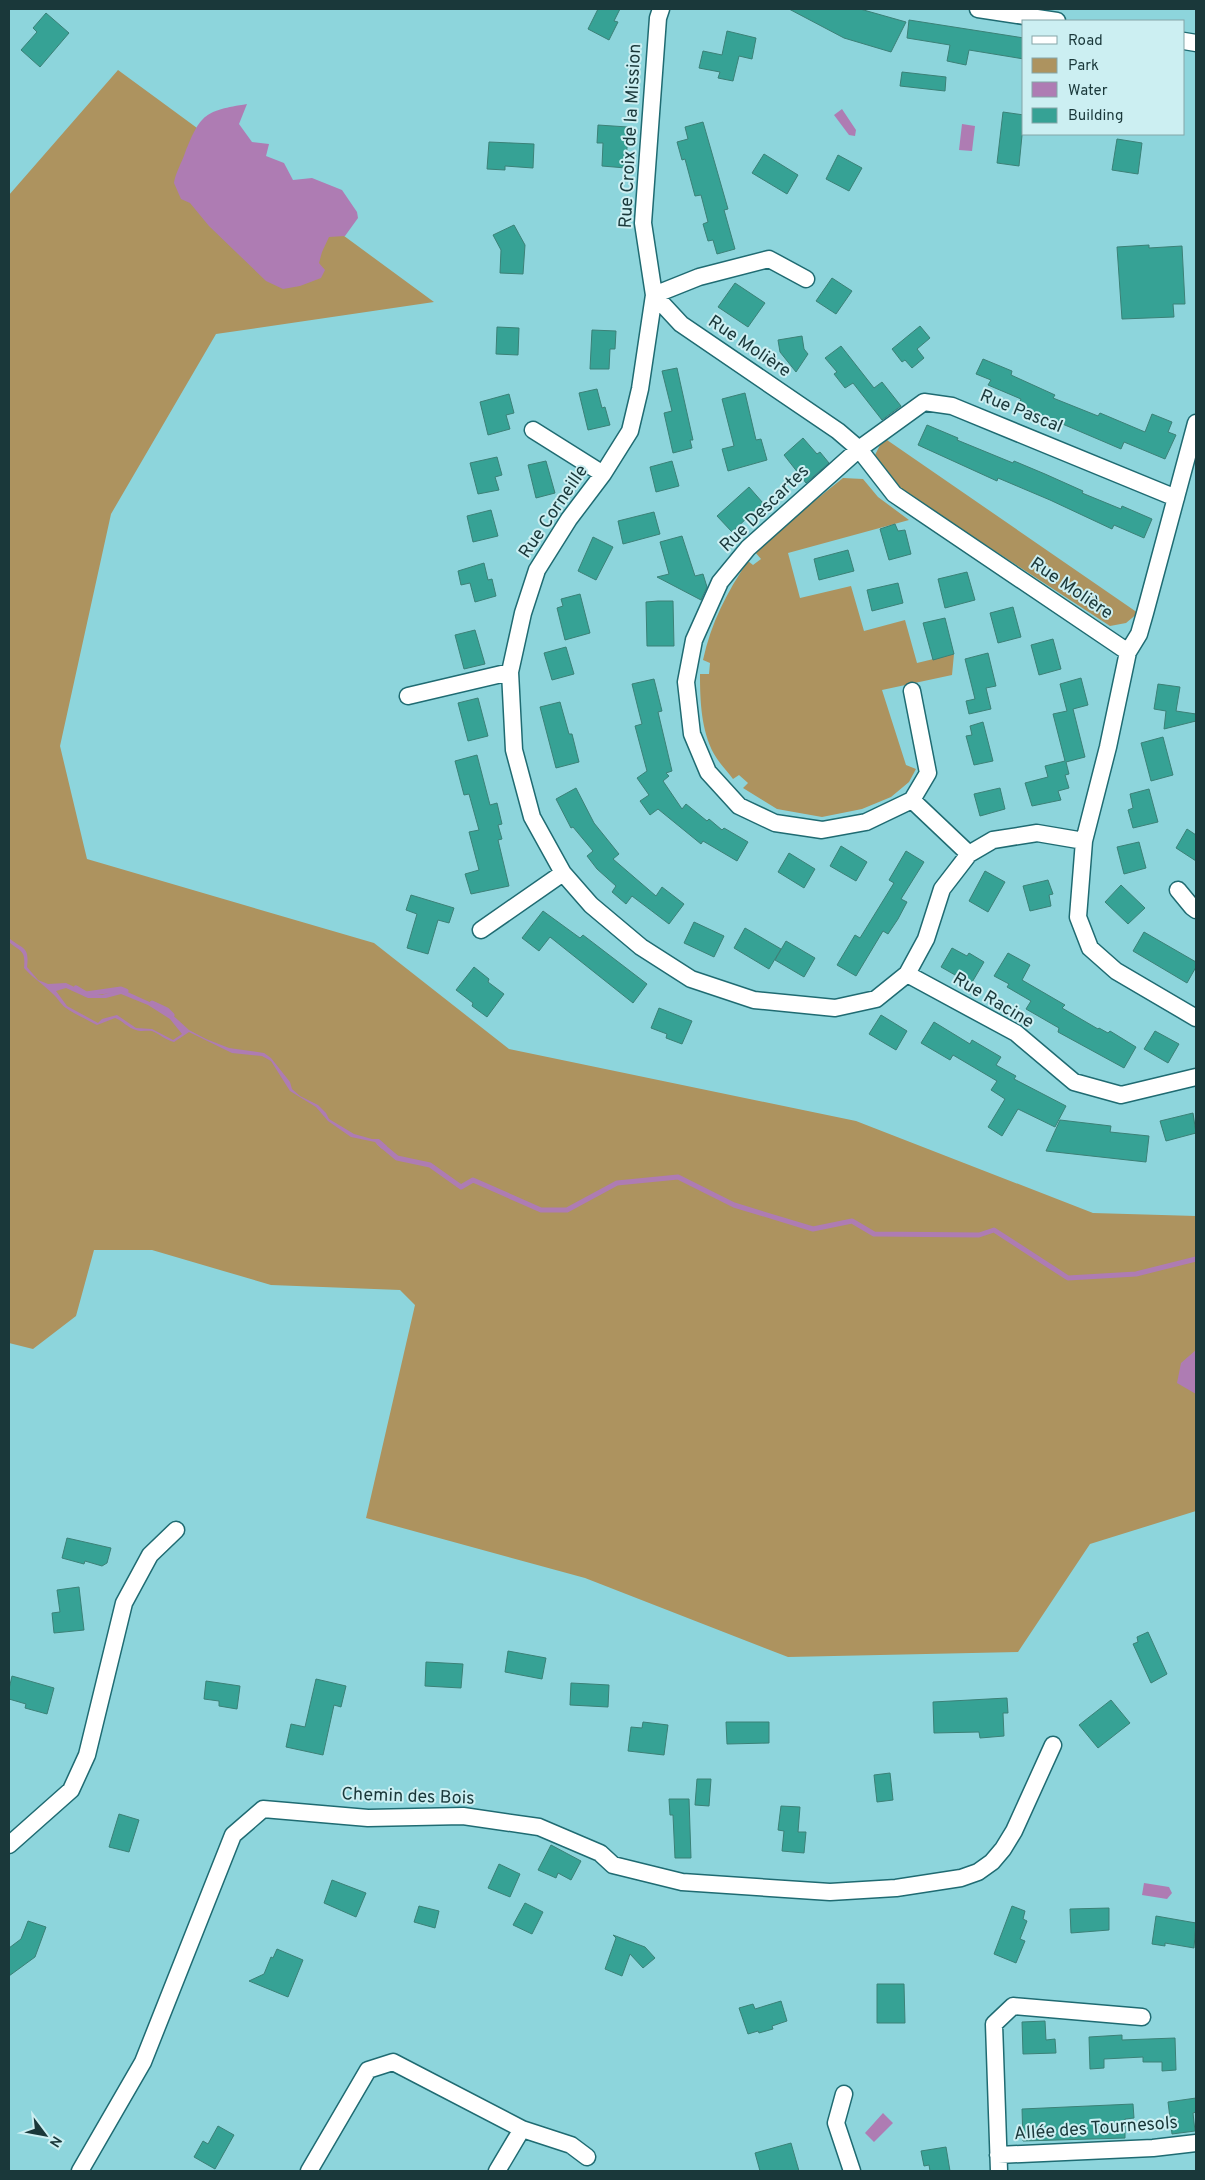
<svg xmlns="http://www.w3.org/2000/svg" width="1205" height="2180" font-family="Overpass,sans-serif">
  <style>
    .green { fill: #ad935f }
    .water { fill: #ae7cb3; fill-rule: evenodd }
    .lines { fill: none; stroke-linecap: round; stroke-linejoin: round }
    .stream { stroke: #ae7cb3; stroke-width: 5 }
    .building { fill: #36a295; stroke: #3b8177 }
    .minor-casing { stroke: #1f6b72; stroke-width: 19 }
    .minor { stroke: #fff; stroke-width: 16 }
    .labels { text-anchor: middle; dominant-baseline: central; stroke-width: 4; stroke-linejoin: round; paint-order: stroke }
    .street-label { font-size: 18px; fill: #1a383a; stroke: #cceff2 }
  </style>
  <rect width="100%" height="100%" fill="#8dd5dc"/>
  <path class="green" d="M118 70 434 302 216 334 111 514 60 746 87 859 374 943 509 1049 856 1121 1093 1213 1196 1216V1511L1090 1544 1018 1652 788 1657 585 1578 366 1518 415 1305 400 1290 271 1285 152 1250H94L76 1316 33 1349 9 1343V195Z
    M887 440 1138 613 1126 623 1110 626 903 491 875 455 880 445Z
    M843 478 863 479 878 497 909 520 788 553 800 598 851 586 864 631 905 620 917 663 954 654 952 675 882 690 906 765 916 769 909 782 891 797 862 809 822 817 777 809 743 788 748 783 739 775 733 779C727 771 719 763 714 754 701 730 700 700 700 674H709L710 663 703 660C711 623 727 592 748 561L753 565 761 559 755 552 772 535Z"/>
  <path class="water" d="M247 104 239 124 252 142 269 144 266 156 284 163 293 180 312 178 342 190 357 212 358 218 345 236 329 237 322 252 319 263 325 270 321 278 300 286 283 289 266 281 209 226 190 203 181 199 174 183C175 174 182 162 185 153 201 113 205 111 247 104Z
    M842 109 856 130 855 136 849 135 834 115Z
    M962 124 975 126 972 151 959 150Z
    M9 938C21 949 30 945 27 967L38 980 48 984 66 983 91 995H102L121 989 167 1010 189 1030 206 1039 229 1048 264 1053 271 1058 290 1082 292 1089 300 1096 318 1105 326 1113 329 1119 354 1134 372 1139H379L387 1146 382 1149 375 1142 351 1137 328 1121 316 1107 290 1091 271 1061 262 1056 232 1053 189 1032 174 1042C165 1040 160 1034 152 1031 147 1030 141 1032 136 1030 128 1028 123 1021 115 1018L97 1025C88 1020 74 1014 66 1008 61 1005 58 998 53 994 43 984 33 978 24 968 26 949 20 952 9 942ZM66 988 88 998H106L121 994 148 1005 170 1019 182 1034 173 1040 152 1029 136 1028 117 1015 102 1019 98 1023 67 1006 56 991Z
    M1196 1350V1394L1177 1383 1181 1363Z
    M1144 1883 1169 1887 1172 1893 1167 1899 1142 1895Z
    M883 2113 893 2123 874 2142 865 2133Z"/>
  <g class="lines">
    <path class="stream" d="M76 988 86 994 121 989 126 991
      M152 1003 167 1010 172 1015
      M379 1143 397 1158 430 1165 461 1187 473 1180 541 1210H567L617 1183 678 1177 734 1205 813 1229 852 1221 874 1234 979 1235 994 1230 1068 1278 1136 1274 1196 1259"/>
  </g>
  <path class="building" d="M598 9H620L614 21 618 22 609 40 588 29Z
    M789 9H860L906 22 891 52 844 38Z
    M46 13 69 33 40 67 21 50 37 32 33 28Z
    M909 20 1024 38V59L969 50 966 65 947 61 950 45 907 38Z
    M727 31 756 38 752 59 739 56 733 81 718 78 720 72 699 68 703 51 722 55Z
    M902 72 946 77 945 91 900 86Z
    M1003 112 1024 115 1019 166 997 163Z
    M703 122 728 209 724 210 735 249 717 254 713 240 708 241 703 224 708 222 701 195 695 196 685 159 682 160 677 142 688 139 685 127Z
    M598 125 628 127 626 168 602 166 603 143H597Z
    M1117 139 1142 143 1138 174 1112 170Z
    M489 142 534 144 533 168 505 166V170L487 169Z
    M764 154 798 175 787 194 752 173Z
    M838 155 862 168 849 191 826 179Z
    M514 225 525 245 523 274 500 273 501 250 493 235Z
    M1149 245V248L1182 246 1185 304H1173L1174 317 1122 319 1117 247Z
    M832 278 852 291 836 314 816 301Z
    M735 283 765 303 748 327 718 307Z
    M920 326 930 338 917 349 924 358 912 368 905 360 902 362 892 349Z
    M497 327 519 328 518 355 496 354Z
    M592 330 616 331 615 349H610L609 369H590Z
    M802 336 804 349 808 354 796 372 780 352 778 340Z
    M841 346 874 388 882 382 901 406 882 420 853 383 845 388 834 374 837 372 825 358Z
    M983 359 1012 371 1011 375 1055 395 1053 398 1098 416 1100 413 1145 432 1152 414 1172 422 1168 432 1176 435 1165 459 1124 442 1121 449 1018 405 1021 399 988 385 991 380 976 374Z
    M677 368 693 440H690L692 448 673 453 664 413 672 411 662 371Z
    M597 389 602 408 605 407 610 425 588 430 579 393Z
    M745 393 756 440 761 439 767 460 728 471 722 449 734 446 722 399Z
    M509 394 514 413 506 415 510 429 488 435 480 402Z
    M927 425 958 438 957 440 1013 463 1014 461 1045 474 1083 491 1082 493 1121 509 1122 506 1152 519 1144 538 1114 525 1112 529 1050 500 998 478 997 481 918 445Z
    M803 438 817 454 820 452 829 463 806 483 784 455Z
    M497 457 502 475 495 477 499 490 478 494 470 463Z
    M546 461 555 493 536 498 528 465Z
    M672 461 679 486 656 492 650 467Z
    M749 487 763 503 732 532 717 516Z
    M491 510 498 536 473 542 467 516Z
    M654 512 660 534 623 544 618 521Z
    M895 524 898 531 905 530 911 554 889 560 880 529Z
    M682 536 695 576 703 574 707 587 701 600 657 577 669 574 660 542Z
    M593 537 613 547 596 580 578 571Z
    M848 550 854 571 819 580 814 559Z
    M484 563 488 580 492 579 496 596 475 602 470 583 461 585 458 571Z
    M967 572 975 600 945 608 938 579Z
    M898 583 903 603 872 611 867 590Z
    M580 594 590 633 565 640 557 608 563 606 561 599Z
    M658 601H673L674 646H647L646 602Z
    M1013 607 1021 637 998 643 990 613Z
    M945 618 954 654 933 660 923 623Z
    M475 630 485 664 464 669 455 635Z
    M1053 639 1061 669 1039 675 1031 645Z
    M566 647 574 674 552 680 544 653Z
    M988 653 996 686 986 688 991 709 969 714 966 701 975 699 965 659Z
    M1081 678 1088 705 1073 709 1085 757 1066 762 1069 774 1065 775 1069 788 1058 791 1061 800 1032 806 1025 783 1048 777 1045 766 1065 761 1053 714 1067 711 1060 684Z
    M654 679 662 711 658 712 672 771 666 773 669 776 663 781 682 809 686 804 707 821 709 819 722 830 724 828 748 842 737 861 703 841 701 844 658 809 650 815 640 801 649 795 637 778 647 771 635 726 642 724 632 684Z
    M1158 684 1180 687 1176 711 1196 714V721L1164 729 1166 711 1154 709Z
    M478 698 488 736 468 741 458 703Z
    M560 702 569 734H572L579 762 556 768 540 707Z
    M983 722 993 761 974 765 966 736 972 735 970 726Z
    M1163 737 1173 775 1151 781 1141 743Z
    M477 755 490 805 497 803 502 824 498 825 502 839 498 840 509 886 471 894 465 874 479 870 469 832 479 830 469 794 464 795 455 761Z
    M576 788 594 823 619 854 613 859 656 896 662 887 684 904 669 924 632 896 626 904 612 892 616 886 597 869 587 856 593 851 573 827 571 828 556 799Z
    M1000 788 1005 809 980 816 974 794Z
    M1149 789 1158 822 1133 828 1128 810 1133 808 1130 794Z
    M1187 829 1196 835V861L1176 848Z
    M1139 842 1146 868 1124 874 1117 847Z
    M841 846 867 862 856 881 830 866Z
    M906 851 924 862 901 899 907 902 898 919 888 934 883 931 856 976 837 965 855 935 860 938 894 883 889 880Z
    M789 853 815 869 804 888 778 872Z
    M985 871 1005 882 988 912 969 901Z
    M1048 880 1053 894 1049 895 1051 906 1030 911 1023 886Z
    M1121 885 1145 908 1128 924 1105 902Z
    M411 895 454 908 449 923 438 920 428 954 407 948 417 914 406 910Z
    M543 911 580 938 583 935 647 984 633 1003 550 937 539 951 522 938Z
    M694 922 724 936 714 957 684 943Z
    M745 928 781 949 769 969 734 948Z
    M1144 932 1196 962V967L1187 983 1133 951Z
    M786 941 815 958 804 977 775 960Z
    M952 948 967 956 969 953 984 962 971 984 941 967Z
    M1008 953 1030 965 1022 980 1065 1005 1062 1008 1098 1029 1099 1028 1108 1033 1110 1031 1136 1047 1124 1068 1058 1032 1059 1028 1026 1009 1031 1001 1007 987 1009 984 994 976Z
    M474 967 489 979 488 982 504 994 487 1017 472 1006 473 1003 456 990Z
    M659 1008 692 1021 682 1044 666 1038 667 1034 651 1028Z
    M881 1015 907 1031 896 1050 869 1034Z
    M934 1022 970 1044 972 1040 1001 1057 996 1065 1016 1076 1014 1079 1066 1106 1055 1127 1018 1109 1002 1136 988 1127 1005 1099 991 1090 997 1081 953 1055 950 1060 921 1043Z
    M1155 1031 1179 1044 1168 1063 1144 1049Z
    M1193 1113 1196 1133 1166 1141 1160 1121Z
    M1060 1120 1111 1126 1110 1132 1149 1136 1146 1162 1046 1151Z
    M67 1538 111 1548 107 1563 102 1566 85 1561 84 1564 62 1558Z
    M79 1587 84 1630 54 1633 52 1613 60 1612 57 1590Z
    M1148 1632 1167 1674 1151 1683 1133 1644 1138 1642 1137 1637Z
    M508 1651 546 1658 542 1679 505 1672Z
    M426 1662 463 1664 461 1688 425 1686Z
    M12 1676 54 1688 47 1714 25 1708 26 1704 9 1699V1689Z
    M316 1679 346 1686 341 1707 334 1705 323 1755 286 1747 291 1724 305 1727Z
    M206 1681 240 1686 237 1709 219 1706V1701L204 1699Z
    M571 1683 609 1685 608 1707 570 1705Z
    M1007 1698 1008 1713H1003L1004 1736 980 1738 979 1732 934 1733 933 1702Z
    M1111 1700 1130 1723 1098 1748 1079 1725Z
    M643 1722 668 1725 664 1755 628 1751 631 1727 642 1728Z
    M726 1722H769V1743L727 1744Z
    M890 1773 893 1800 877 1802 874 1775Z
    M697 1779H711L709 1806 695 1805Z
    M669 1799H689L691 1858H675L673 1815H670Z
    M781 1806 800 1807 798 1832H806L804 1853 782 1851 784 1831 778 1830Z
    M119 1814 139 1820 129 1852 109 1847Z
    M551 1845 581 1861 571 1880 558 1873 556 1878 538 1870Z
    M499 1864 520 1874 510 1897 488 1888Z
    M332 1880 366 1893 356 1917 324 1903Z
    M525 1903 543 1912 532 1934 513 1925Z
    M419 1906 439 1911 435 1928 414 1922Z
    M1012 1906 1025 1911 1023 1919 1027 1921 1020 1939 1025 1941 1016 1963 994 1954Z
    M1109 1908V1930L1071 1933 1070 1909Z
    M1156 1916 1196 1923 1194 1948 1165 1943V1946L1152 1944Z
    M28 1921 46 1927 35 1957 9 1976V1948L21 1939Z
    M613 1935 645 1947 655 1958 643 1968 630 1954 622 1976 605 1969 616 1938Z
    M277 1949 303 1960 288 1997 249 1981 264 1974 271 1957 273 1958Z
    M877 1984H904L905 2023H877Z
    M781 2001 787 2021 772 2026 773 2029 759 2033 758 2031 748 2034 739 2008 753 2004 755 2009Z
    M1045 2021 1046 2040 1055 2039 1056 2053 1023 2054 1022 2022Z
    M1122 2035V2040L1175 2038 1176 2070 1162 2071V2062H1143V2057L1104 2059V2068L1090 2069 1089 2037Z
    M1196 2098V2112L1193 2113 1195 2131 1172 2134 1168 2102Z
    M1133 2104 1134 2118 1125 2119V2138L1023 2141 1022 2109Z
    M218 2126 234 2135 215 2169 194 2157 203 2141 208 2144Z
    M791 2143 799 2171H760L755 2153Z
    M946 2147 950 2171H930L929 2165 924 2166 921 2151Z"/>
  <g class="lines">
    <g class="minor-casing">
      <path id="minor" d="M661 9 658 18 643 223 654 295 640 389 630 431 603 474 569 519 537 570 523 613 510 672 514 750 532 817 563 873 591 905 641 947 691 979 754 1000 835 1008 876 999 907 974 926 939 942 889 969 854 993 840 1037 833 1084 841
        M978 9 1057 21
        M1184 41 1196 43
        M654 295 681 324 838 431 859 449 894 494 1128 652
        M654 295 699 277 769 259 806 279
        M1196 423 1145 613 1139 634 1128 652 1108 747 1084 841 1078 917 1090 948 1116 971 1196 1018
        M533 430 603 474
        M408 696 510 672
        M912 800 928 773 912 691
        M969 854 912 800 866 822 822 830 775 823 739 806 708 772 692 734 686 682 694 640 720 582 748 548 859 449 924 402 952 406 1176 498
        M1178 890 1192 907 1196 910
        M481 930 563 873
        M907 974 1016 1033 1074 1082 1121 1095 1196 1077
        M9 1845 71 1790 87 1755 124 1603 150 1555 176 1530
        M844 2094 836 2123 852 2171
        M522 2129 571 2145 587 2157
        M998 2155 1153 2148 1196 2143
        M80 2171 143 2062 233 1835 263 1809 368 1818 463 1816 539 1827 600 1853 613 1865 682 1882 830 1892 896 1888 961 1878 978 1872 992 1862 1003 1849 1014 1831 1053 1745
        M309 2171 368 2070 393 2062 522 2129 497 2171
        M999 2171 994 2024 1013 2006 1142 2017"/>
    </g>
    <use href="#minor" class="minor"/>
  </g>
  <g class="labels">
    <g class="street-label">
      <text transform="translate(631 136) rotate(-87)">Rue Croix de la Mission</text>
      <text transform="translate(749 347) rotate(34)">Rue Molière</text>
      <text transform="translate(1021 412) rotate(22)">Rue Pascal</text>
      <text transform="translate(765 509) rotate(-44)">Rue Descartes</text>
      <text transform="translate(554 512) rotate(-56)">Rue Corneille</text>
      <text transform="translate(1071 589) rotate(34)">Rue Molière</text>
      <text transform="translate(993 1001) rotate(31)">Rue Racine</text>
      <text transform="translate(408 1797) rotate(2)">Chemin des Bois</text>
      <text transform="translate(1096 2129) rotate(-4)">Allée des Tournesols</text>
    </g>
  </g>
  <rect width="1205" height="2180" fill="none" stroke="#1a383a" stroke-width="20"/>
  <rect x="1022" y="20" width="162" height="115" fill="#cceff2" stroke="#85a6a8"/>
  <rect x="1032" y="36" width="25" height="8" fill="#ffffff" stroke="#85a6a8"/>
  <text x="1068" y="45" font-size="15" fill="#1a383a">Road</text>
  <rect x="1032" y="58" width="25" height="15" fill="#ad935f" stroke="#85a6a8"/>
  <text x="1068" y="70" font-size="15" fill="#1a383a">Park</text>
  <rect x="1032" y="82" width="25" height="15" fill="#ae7cb3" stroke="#85a6a8"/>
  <text x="1068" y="95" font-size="15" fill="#1a383a">Water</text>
  <rect x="1032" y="108" width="25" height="15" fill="#36a295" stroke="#85a6a8"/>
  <text x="1068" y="120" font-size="15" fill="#1a383a">Building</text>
  <g transform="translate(45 2135) rotate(122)" stroke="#cceff2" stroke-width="4" paint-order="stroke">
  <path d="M0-4L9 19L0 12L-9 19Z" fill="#1a383a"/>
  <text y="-8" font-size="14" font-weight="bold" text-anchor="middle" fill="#1a383a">N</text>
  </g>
</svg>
